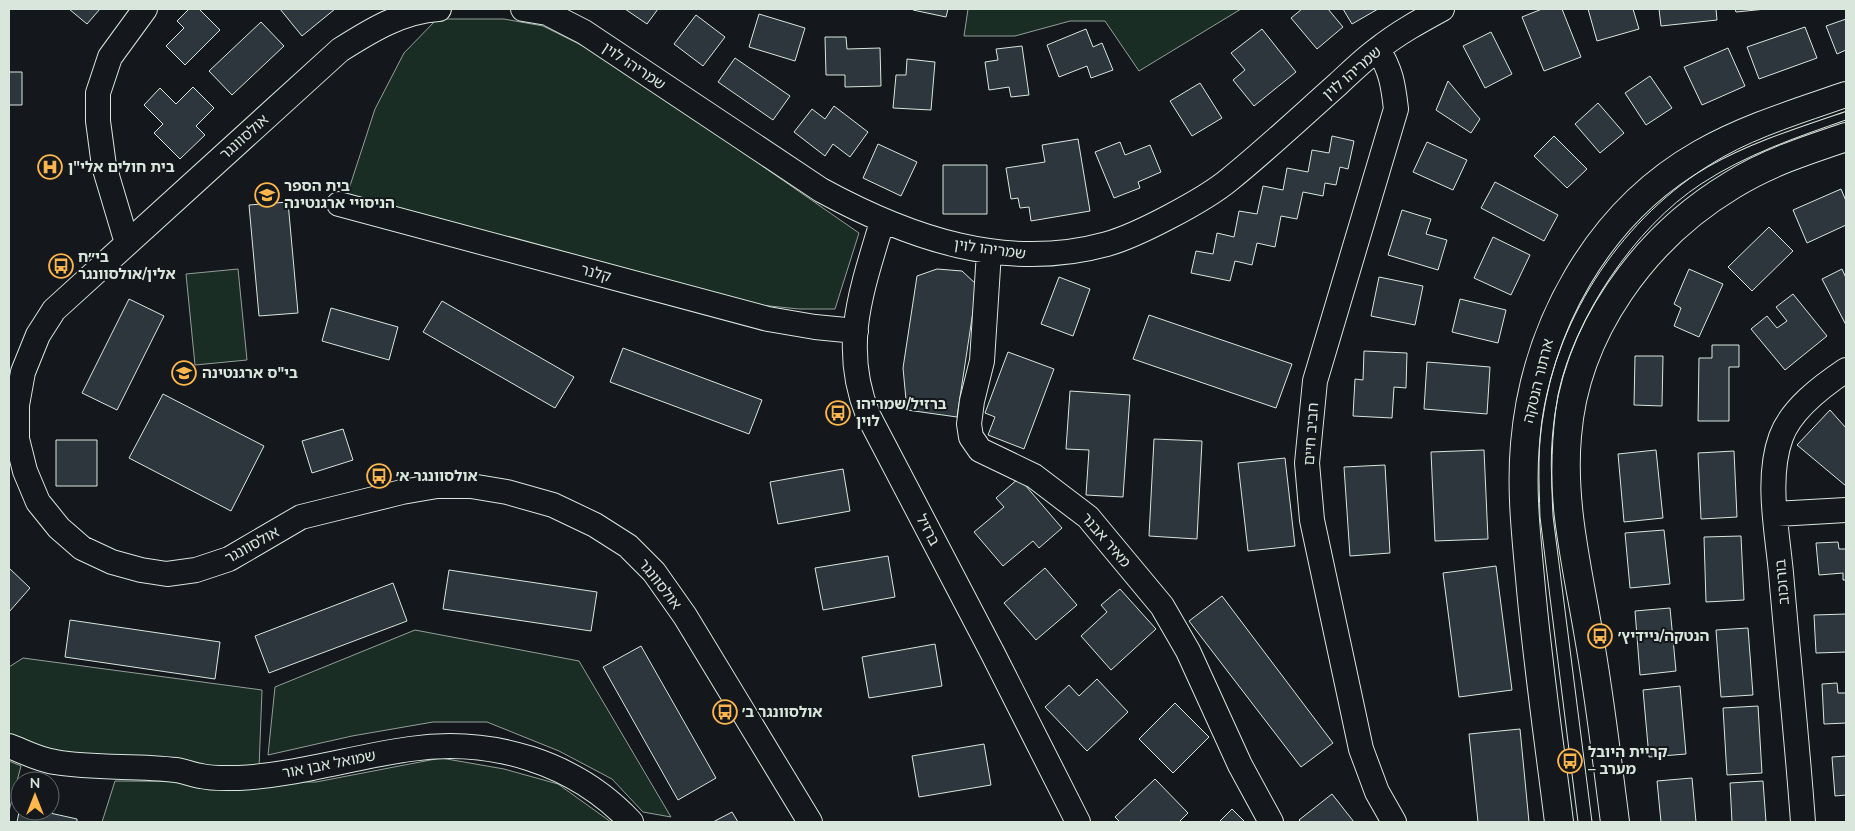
<svg xmlns="http://www.w3.org/2000/svg" width="1855" height="831" font-family="'Nunito Sans','Noto Sans Hebrew',sans-serif">
  <style>
    .green { fill: #1a2d24; stroke: #939e99 }
    .building { fill: #2c363c; stroke: #d8e6dc }
    .lines { fill: none; stroke-linecap: round; stroke-linejoin: round }
    .minor-casing { stroke: #d8e6dc; stroke-width: 26 }
    .major-casing { stroke: #d8e6dc; stroke-width: 30 }
    .minor { stroke: #14181c; stroke-width: 24 }
    .major { stroke: #14181c; stroke-width: 28 }
    .tram { stroke: #d8e6dc; stroke-width: 1 }
    .labels { text-anchor: middle; dominant-baseline: central; stroke-width: 4; stroke-linejoin: round; paint-order: stroke }
    .street-label { font-size: 15px; fill: #d8e6dc; stroke: #14181c }
    .poi-label { font-size: 15px; font-weight: bold; fill: #d8e6dc; stroke: #14181c; text-anchor: start }
  </style>
  <rect width="100%" height="100%" fill="#14181c"/>
  <path class="green" d="M968 9H1241L1139 71 1105 21H1070L1015 36H964Z
    M437 19H504L543 26 605 57 859 233 835 309H799L760 305 347 195 375 109 404 53Z
    M238 269 247 360 195 365 186 274Z
    M415 630 579 661 671 817 643 812 612 779 559 751 487 722H433L352 736 268 755 275 687Z
    M23 658 262 690 259 769 76 761 9 739V667Z
    M441 758 504 769 558 784 611 822H102L115 781 316 782Z
    M9 761 21 766 9 811Z"/>
  <path class="building" d="M69 9H100L87 24Z
    M189 9H199L220 30 185 65 166 46 184 28 177 21Z
    M280 9H335L302 36Z
    M625 9H658L647 24Z
    M913 9H948L946 17 913 10Z
    M1302 9H1328L1343 27 1317 49 1291 18Z
    M1343 9H1378L1352 24Z
    M1542 9H1562L1581 57 1544 71 1522 17Z
    M1588 9H1633L1639 29 1597 41Z
    M1659 9H1716L1717 20 1661 26Z
    M1735 9H1766L1736 12Z
    M759 14 805 28 795 61 749 47Z
    M696 15 725 37 703 66 674 44Z
    M1846 19V50L1837 54 1826 26Z
    M261 22 284 46 232 95 209 71Z
    M1805 27 1817 58 1759 79 1747 47Z
    M1086 29 1093 47 1102 43 1113 70 1091 78 1087 66 1059 77 1047 45Z
    M1262 29 1296 72 1254 106 1233 80 1245 70 1231 53Z
    M1491 32 1512 74 1485 88 1463 46Z
    M825 37H846L847 49 880 48 881 86 845 87V75H826Z
    M1022 46 1029 95 1011 97 1009 87 989 90 985 62 998 60 996 49Z
    M1728 48 1745 86 1702 105 1684 67Z
    M735 58 790 96 773 120 718 82Z
    M907 59 935 62 931 110 893 108 896 75H906Z
    M9 72H22V105H9Z
    M1650 76 1672 108 1646 125 1625 93Z
    M1448 81 1480 119 1471 133 1436 110Z
    M1200 83 1222 118 1192 136 1170 101Z
    M193 87 214 108 196 126 205 135 180 159 154 133 163 124 144 105 160 88 176 104Z
    M1598 103 1624 133 1600 153 1575 124Z
    M834 106 868 132 850 157 833 144 825 156 794 132 812 109 825 119Z
    M1332 136 1354 141 1348 169 1340 167 1336 185 1325 183 1323 196 1303 192 1297 219 1281 216 1275 247 1257 243 1252 265 1235 261 1230 281 1191 273 1196 251 1213 254 1217 233 1234 237 1239 211 1257 214 1263 186 1283 190 1287 168 1308 172 1312 150 1329 153Z
    M1554 136 1587 169 1567 188 1534 156Z
    M1078 139 1090 211 1031 221 1029 207 1020 208 1018 198 1011 199 1006 168 1045 162 1042 145Z
    M1120 142 1125 155 1150 145 1161 172 1138 182 1140 188 1114 198 1095 152Z
    M1427 142 1467 160 1453 190 1413 172Z
    M878 144 917 162 901 196 863 178Z
    M943 165H987V214H943Z
    M1495 182 1558 215 1544 241 1481 208Z
    M1841 189 1846 201V225L1807 243 1793 210Z
    M288 202 298 313 259 316 249 205Z
    M1402 210 1431 219 1426 234 1447 240 1438 270 1388 255Z
    M1769 227 1793 251 1752 291 1728 267Z
    M1493 237 1530 255 1511 295 1474 278Z
    M937 269 962 271 977 285 957 417 907 410 903 368 917 276Z
    M1689 269 1723 284 1699 337 1674 326 1681 308 1674 304Z
    M1842 269 1846 278V325L1822 279Z
    M1059 277 1090 289 1073 336 1041 324Z
    M1379 277 1423 286 1415 325 1371 316Z
    M1793 294 1827 336 1785 370 1751 329 1767 316 1777 328 1787 321 1776 307Z
    M129 299 164 316 117 410 82 393Z
    M1460 299 1506 310 1498 343 1452 332Z
    M442 301 574 377 555 408 423 332Z
    M331 308 398 327 389 360 322 341Z
    M1149 315 1292 364 1276 408 1133 359Z
    M1712 345H1739V367H1729V421H1698L1699 358H1712Z
    M623 348 762 400 749 434 610 382Z
    M1364 351 1407 353 1406 388 1394 387 1392 418 1353 416 1355 379 1363 380Z
    M1008 352 1054 369 1024 449 988 435 995 417 985 413Z
    M1635 356H1663L1662 406 1634 405Z
    M1427 362 1490 367 1487 414 1424 409Z
    M1070 391 1130 395 1123 497 1086 495 1089 450 1066 449Z
    M163 394 264 446 231 511 129 458Z
    M1830 410 1846 428V486L1797 445Z
    M343 429 353 460 312 473 302 441Z
    M1154 439 1202 441 1197 539 1149 536Z
    M56 440H97V486H56Z
    M1484 450 1488 539 1435 541 1431 452Z
    M1656 450 1663 518 1624 522 1618 454Z
    M1734 451 1737 517 1701 519 1698 453Z
    M1285 458 1295 546 1248 551 1238 463Z
    M1385 465 1390 553 1350 556 1344 467Z
    M843 469 850 511 778 524 770 482Z
    M1019 478 1062 528 1039 548 1033 541 1003 566 974 532 1004 507 996 498Z
    M1664 530 1670 584 1630 588 1625 533Z
    M1741 536 1744 600 1706 602 1704 537Z
    M1838 542 1839 549H1846V580H1843V573L1819 575 1816 543Z
    M888 556 895 597 823 610 815 568Z
    M1496 566 1512 690 1459 697 1443 573Z
    M9 568 30 588 9 612Z
    M1045 568 1077 605 1036 640 1004 603Z
    M449 570 597 592 591 631 443 609Z
    M393 583 407 621 269 673 255 636Z
    M1120 589 1156 629 1111 670 1081 636 1107 612 1101 605Z
    M1222 596 1333 743 1301 767 1189 621Z
    M1670 608 1676 671 1640 675 1635 611Z
    M1846 614V652L1816 653 1814 615Z
    M70 620 220 642 215 679 65 657Z
    M1748 628 1753 695 1721 697 1716 630Z
    M935 644 942 686 869 698 862 657Z
    M641 646 716 778 678 800 603 667Z
    M1097 679 1128 712 1087 751 1045 707 1069 685 1079 696Z
    M1837 683 1838 693H1846V723L1824 724 1822 684Z
    M1680 686 1686 754 1649 757 1643 690Z
    M1175 703 1209 737 1173 773 1139 739Z
    M1758 706 1762 773 1727 775 1723 708Z
    M1520 729 1529 822H1478L1469 734Z
    M984 744 991 785 919 797 912 756Z
    M1846 756V795L1835 796 1832 757Z
    M1692 778 1696 822H1661L1657 781Z
    M1155 779 1188 813 1179 822H1120L1115 817Z
    M1763 781 1766 822H1732L1730 783Z
    M1332 794 1354 822H1301L1299 820Z
    M20 807V811H41L77 819V822H17Z
    M1232 809 1245 822H1219Z
    M732 812 738 822H713Z"/>
  <g class="lines">
    <g class="minor-casing">
      <path id="minor" d="M439 9C402 11 370 31 340 50L54 310 38 335 23 372 17 405V439L25 471 38 502 59 528 82 548 112 562 141 570 167 574 196 570 229 559 301 517 402 492 437 486H471L507 492 553 505 595 525 628 546 654 572 685 616 810 822
        M523 9 547 13 584 32 821 190C909 238 1006 272 1107 244 1128 238 1150 227 1169 217 1190 206 1212 194 1230 179 1267 149 1302 116 1338 84 1351 72 1364 59 1378 49 1398 33 1420 21 1442 9
        M1378 49C1391 71 1393 83 1396 109L1315 381 1307 463 1312 520 1361 749 1377 792 1394 822
        M339 204 768 319 815 327 856 331
        M882 222C862 289 840 346 868 415L992 652 1078 822
        M127 243 104 166 98 121V93L110 57 145 9
        M989 252 982 361 972 401 969 424 971 437 980 450 1034 476 1088 517 1162 606 1188 651 1240 765 1271 822
        M1776 514 1846 510
        M9 746C23 751 39 760 55 762 95 769 136 765 176 770 184 771 193 775 201 776 213 779 227 778 239 778 297 775 353 757 410 749 491 737 575 762 631 822
        M1803 822C1797 739 1788 656 1781 573 1777 530 1766 478 1781 437 1791 409 1822 386 1846 370"/>
    </g>
    <g class="major-casing">
      <path id="major" d="M1559 822C1549 741 1537 660 1530 578 1526 534 1521 489 1525 444 1535 327 1597 213 1701 154 1747 128 1797 113 1846 96
        M1615 822C1607 761 1600 699 1589 637 1578 570 1561 504 1567 436 1575 332 1644 238 1732 185 1767 163 1807 150 1846 137"/>
    </g>
    <use href="#minor" class="minor"/>
    <use href="#major" class="major"/>
    <path class="tram" d="M1578 822 1540 517C1539 481 1537 444 1544 408 1563 304 1631 209 1723 157 1760 136 1806 122 1846 108
      M1592 822 1553 516C1551 476 1551 435 1558 395 1574 318 1635 227 1701 184 1745 155 1797 137 1846 120"/>
  </g>
  <defs>
    <g id="hospital-ring" transform="scale(1.25)"><circle r="9.5" fill="#14181c" stroke="#ffb74d" stroke-width="1.5"/><path d="M-5-5h3v3.5h4V-5h3V5h-3V1.5h-4V5h-3Z" fill="#ffb74d"/></g>
    <g id="school-ring" transform="scale(1.25)"><circle r="9.5" fill="#14181c" stroke="#ffb74d" stroke-width="1.5"/><path d="M0-5L7-2L0 1L-7-2ZM-4 1L0 2.5L4 1V4Q0 6-4 4Z" fill="#ffb74d"/></g>
    <g id="bus-ring" transform="scale(1.25)"><circle r="9.5" fill="#14181c" stroke="#ffb74d" stroke-width="1.5"/><path d="M-5-6H5V4H4V6H2V4H-2V6H-4V4H-5ZM-3.5-4V0h7V-4ZM-3.5 1.2v1.5H-2V1.2ZM2 1.2v1.5H3.5V1.2Z" fill="#ffb74d"/></g>
  </defs>
  <g fill-rule="evenodd">
    <use href="#hospital-ring" x="50" y="167"/>
    <use href="#school-ring" x="267" y="195"/>
    <use href="#bus-ring" x="61" y="266"/>
    <use href="#school-ring" x="184" y="373"/>
    <use href="#bus-ring" x="838" y="413"/>
    <use href="#bus-ring" x="379" y="476"/>
    <use href="#bus-ring" x="1600" y="636"/>
    <use href="#bus-ring" x="725" y="712"/>
    <use href="#bus-ring" x="1570" y="761"/>
  </g>
  <g class="labels">
    <g class="street-label">
      <text transform="translate(634 66) rotate(34)">שמריהו לוין</text>
      <text transform="translate(1352 73) rotate(-41)">שמריהו לוין</text>
      <text transform="translate(244 137) rotate(-42)">אולסוונגר</text>
      <text transform="translate(990 249) rotate(8)">שמריהו לוין</text>
      <text transform="translate(596 273) rotate(15)">קלנר</text>
      <text transform="translate(1538 381) rotate(-76)">ארתור הנטקה</text>
      <text transform="translate(1311 434) rotate(-86)">חביב חיים</text>
      <text transform="translate(928 530) rotate(62)">ברזיל</text>
      <text transform="translate(1106 540) rotate(49)">מאיר אבנר</text>
      <text transform="translate(252 545) rotate(-29)">אולסוונגר</text>
      <text transform="translate(1782 582) rotate(-95)">בורוכוב</text>
      <text transform="translate(660 584) rotate(52)">אולסוונגר</text>
      <text transform="translate(329 764) rotate(-11)">שמואל אבן אור</text>
    </g>
    <g class="poi-label">
      <text x="68" y="167">בית חולים אלי"ן</text>
      <text x="284" y="186">בית הספר<tspan x="284" dy="17">הניסויי ארגנטינה</tspan></text>
      <text x="78" y="257">בי״ח<tspan x="78" dy="17">אלין/אולסוונגר</tspan></text>
      <text x="202" y="373">בי"ס ארגנטינה</text>
      <text x="856" y="404">ברזיל/שמריהו<tspan x="856" dy="17">לוין</tspan></text>
      <text x="396" y="476">אולסוונגר א׳</text>
      <text x="1618" y="636">הנטקה/ניידיץ׳</text>
      <text x="742" y="712">אולסוונגר ב׳</text>
      <text x="1588" y="752">קריית היובל<tspan x="1588" dy="17">– מערב</tspan></text>
    </g>
  </g>
  <rect width="1855" height="831" fill="none" stroke="#d8e6dc" stroke-width="20"/>
  <g transform="translate(35 796)"><circle r="24" fill="#14181c" stroke="#626a69"/>
  <path d="M0-4L9 19L0 12L-9 19Z" fill="#ffb74d"/>
  <text y="-8" font-size="14" font-weight="bold" text-anchor="middle" fill="#d8e6dc">N</text>
  </g>
</svg>
